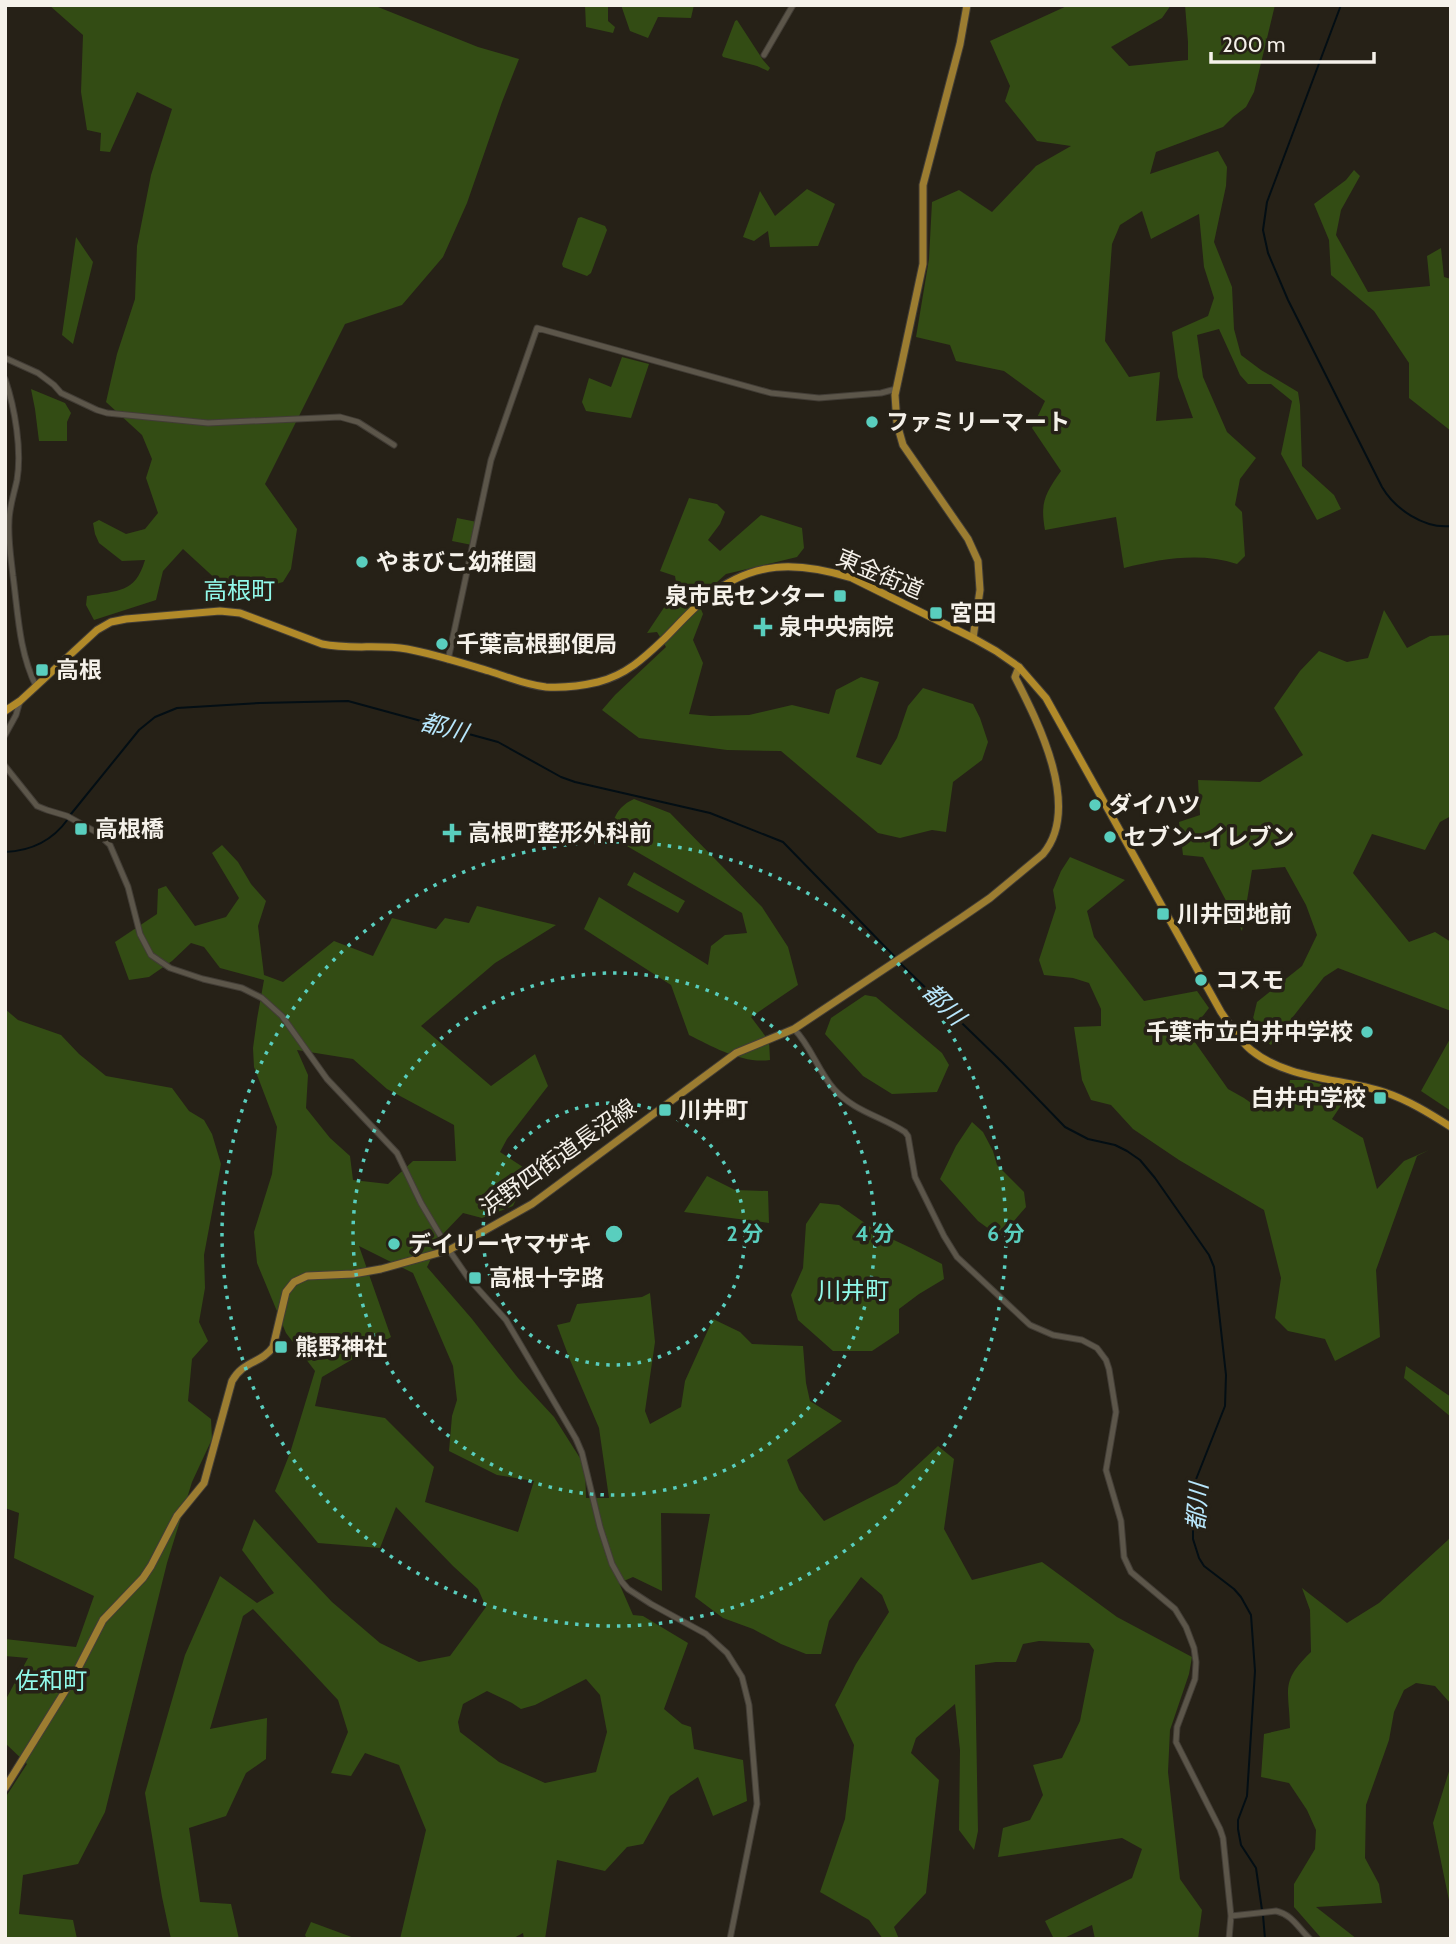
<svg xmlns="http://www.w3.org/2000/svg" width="1456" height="1944" font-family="Cabin,'Noto Sans JP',sans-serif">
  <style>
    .green { fill: #334c14; fill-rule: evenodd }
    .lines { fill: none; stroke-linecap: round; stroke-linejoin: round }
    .stream { stroke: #030e14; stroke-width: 2 }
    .tertiary-casing { stroke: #423d36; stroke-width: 7 }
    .primary-casing { stroke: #423d36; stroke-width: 9 }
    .trunk-casing { stroke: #423d36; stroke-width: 9 }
    .tertiary { stroke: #5c564a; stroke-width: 5 }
    .primary { stroke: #9c7d31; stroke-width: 7 }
    .trunk { stroke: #b18a29; stroke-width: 7 }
    .ring { fill: none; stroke: #59cebe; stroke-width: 3.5; stroke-dasharray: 3.5 7 }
    .poi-dot { fill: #59cebe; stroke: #262117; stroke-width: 2.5 }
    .labels { text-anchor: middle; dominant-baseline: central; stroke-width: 7; stroke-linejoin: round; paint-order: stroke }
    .poi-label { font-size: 23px; font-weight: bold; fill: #f5f1ea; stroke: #262117; text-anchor: start }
    .street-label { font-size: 23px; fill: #f5f1ea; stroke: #262117 }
    .neighbourhood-label { font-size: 24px; fill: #91f9ea; stroke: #262117 }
    .water-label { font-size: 24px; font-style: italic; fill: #b8e7fc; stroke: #262117 }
    .centre { fill: #59cebe; stroke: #262117; stroke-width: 3.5 }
    .ring-label { font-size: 21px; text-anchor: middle; font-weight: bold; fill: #59cebe; stroke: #262117; stroke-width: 7; stroke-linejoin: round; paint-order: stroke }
  </style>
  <rect width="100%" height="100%" fill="#262117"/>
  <path class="green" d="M373 5 478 47 519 59 502 102 467 203 443 257 402 305 345 324 265 484 297 529 291 569 283 582 246 593 219 582 183 549 163 571 156 600 94 620 86 605 87 596C118 590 135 594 145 560L122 561 99 543 95 534 93 523 99 520 126 534 145 529 158 513 146 478 152 459 142 435 106 402 117 354 135 299 137 246 151 175 172 109 137 92 110 152 100 151 101 133 87 130 81 92 83 35 49 5Z
    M585 5H608V21L615 27 613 33 586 27Z
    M621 5H694L691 18 658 17 648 38 630 31Z
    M1069 5H1171L1162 18 1111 47 1129 66 1188 60V42L1185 5H1275L1254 92 1246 107 1233 117 1223 127 1156 152 1150 174 1218 151 1227 167 1226 186 1214 242 1232 287 1234 329 1241 355 1261 370 1298 392 1300 405 1302 466 1334 495 1341 509 1317 520 1281 454 1292 401 1271 384H1248L1240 375 1219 329 1197 335 1203 377 1227 432 1256 458 1240 479 1235 505 1242 512 1245 556 1237 564C1200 552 1161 559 1124 568L1116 517 1045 530C1040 502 1045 494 1061 471L1032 428 1045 401 1004 371 956 361 950 345 916 337 929 259 932 202 959 190 992 212 1036 166 1071 146 1037 141 1005 101 1010 86 990 41ZM1142 211 1151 239 1199 214 1204 267 1214 298 1208 316 1172 332 1178 377 1193 418 1156 421 1160 372 1129 377 1105 341 1112 244 1120 225Z
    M737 20 763 60 770 68 768 71 757 66 723 57 722 55 735 21Z
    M1354 170 1360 176 1341 210 1336 235 1368 292 1430 286 1427 256 1441 248 1444 277 1451 279V431L1409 398V363L1374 311 1331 275 1329 240 1314 204 1346 180Z
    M807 189 835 204 818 246 770 247 768 231 754 241 743 237 760 191 775 216Z
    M581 217 605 226 607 230 591 273 587 276 563 267 562 264 578 218Z
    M76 237 93 262 73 344 62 335Z
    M622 357 649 364 631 418 586 411 582 402 589 378 611 387Z
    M31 389 65 403 71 413 67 422V441H39L35 409Z
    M689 498 717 504 725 512 720 524 708 540 720 551 761 515 802 528 804 548 797 557 726 574 697 600 703 614 693 640 703 663 689 714 711 716 749 715 792 705 829 714 836 690 861 677 879 682 856 757 881 765 897 738 908 706 923 688 973 704 980 718 988 742 982 760 953 782 946 832 932 830 900 838 878 833 781 751 727 750 639 738 602 710 615 695 666 647 657 632 647 633 677 588 675 576 660 571Z
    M457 518 477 522 472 545 452 541Z
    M1384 610 1407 648 1430 636 1451 635V816L1440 822 1425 850 1372 834 1353 873 1409 942 1435 932 1451 942V1011L1338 968 1324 977 1271 1045 1250 1031 1257 1002 1302 966 1317 935 1306 905 1285 867 1252 870 1242 931 1203 857 1183 855 1179 822 1200 815 1198 780 1260 782 1303 755 1274 708 1300 671 1319 651 1347 662 1368 658Z
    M634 799 670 813 762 907 788 947 798 985 751 1017 769 1041 770 1060C743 1064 713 1047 689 1035L671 985 584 929 599 897 708 965 711 946 725 935 747 933 742 913 620 842C618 839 615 836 614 832 610 817 622 804 634 799Z
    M222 845 238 862 251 884 266 901 258 926 264 975 283 982 334 941 373 956 392 918 436 929 445 918 469 923 477 906 556 925 495 963 421 1026 491 1086 535 1054 548 1086 507 1139 500 1152 529 1171 513 1206 482 1218 463 1213 443 1234 427 1267 472 1319 518 1378 554 1417 585 1466 586 1498H609L599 1428 570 1360 557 1325 570 1322 577 1304 642 1297 650 1293 655 1342 645 1411 650 1424 681 1407 685 1381 713 1319 740 1332 752 1344 803 1346 806 1383 810 1401 842 1421 787 1460 799 1490 824 1521 897 1484 938 1446 954 1459 944 1529 972 1580 1042 1562 1117 1617 1192 1657 1189 1674 1170 1730 1168 1772 1180 1879 1202 1910 1198 1939H1095L1092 1925 1062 1939H1054L1045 1921 1132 1878 1142 1849 1122 1838 998 1857 1003 1828 1030 1820 1043 1795 1033 1765 1062 1758 1080 1721 1094 1650 1089 1643 1039 1641 1023 1644 1016 1662H996L975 1665 978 1831 974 1850 959 1830 960 1750 955 1704 916 1738 911 1753 939 1780 926 1893 894 1927 899 1939H883L869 1920 820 1892 845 1819 854 1745 835 1705 856 1664 889 1612 882 1595 861 1577 829 1621 821 1654H806L781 1644 753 1629 723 1618 695 1597 710 1514 661 1513 662 1591 633 1577 619 1583 633 1615 643 1616 688 1643 664 1709 682 1724 691 1727 694 1749 743 1760 747 1801 713 1816 698 1777 670 1796 643 1844 627 1847 605 1871 557 1860 545 1939H524L523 1933 512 1939H400L426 1830 399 1765 365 1753 351 1776 331 1773 348 1732 338 1700 253 1609 243 1616 210 1729 267 1718 266 1759 246 1773 226 1816 189 1828 200 1902 231 1904 239 1939H171L162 1897 145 1793 185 1655 220 1576 257 1603 274 1593 242 1550 254 1519 332 1602 380 1643 419 1662 450 1656 486 1607 478 1589 453 1566 396 1507 380 1548 318 1543 275 1491 290 1453 315 1371 286 1333 257 1263 254 1232 272 1174 277 1127 254 1067 253 1048 257 1019 264 980 220 968 204 947 191 943 172 961 149 977 129 980 115 942 157 914 158 889 166 886 195 926 226 917 239 898 212 853ZM297 1050 353 1059 387 1089 454 1125 456 1161H413L388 1184 353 1180 350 1156 330 1138 306 1108 308 1075ZM359 1246 413 1273 453 1366 457 1400 452 1416 449 1451 497 1475 534 1481 518 1532 425 1502 434 1467 385 1418 315 1406 322 1377 391 1337ZM586 1679 600 1695 607 1732 596 1772 545 1783 499 1762 460 1732 458 1722 463 1704 487 1691 512 1703 521 1709 535 1705Z
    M1070 857 1125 880 1087 911 1094 937 1144 1001 1197 991 1209 1008 1199 1021 1192 1038 1228 1089 1244 1098 1264 1112 1287 1100 1290 1080H1306L1350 1092 1332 1119 1363 1138 1377 1189 1404 1161 1429 1150 1417 1156 1376 1270 1380 1337 1335 1361 1325 1339 1288 1331 1275 1318 1281 1278 1264 1210 1179 1160 1133 1129 1111 1105 1091 1100 1082 1080 1074 1027 1101 1026V1009L1089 983 1073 978 1044 975 1039 960 1056 908 1053 890 1061 871Z
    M634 872 685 901 678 913 627 885Z
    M865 995 876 997 942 1053 949 1065 937 1092 892 1094 863 1076 825 1034 831 1018Z
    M5 1009 18 1020 61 1035 79 1054 106 1076 172 1088 189 1111 204 1120 212 1134 221 1164 204 1255 205 1288 199 1322 208 1341 192 1359 188 1401 211 1419 212 1439 192 1482 167 1563 105 1812 78 1864 23 1875 19 1914 73 1920 77 1939H5V1798L27 1764 5 1743V1701L28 1658 5 1656V1639L76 1647 94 1596 14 1558 19 1513 5 1508Z
    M1451 1037V1111L1421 1091Z
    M972 1122 983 1132 993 1151 997 1165 1024 1192 1026 1207 1000 1237 978 1221 940 1179 956 1146Z
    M707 1176 735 1190 768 1191 769 1223 684 1212Z
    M820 1203 839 1205 879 1233 911 1248 942 1264 944 1279 919 1294 899 1309V1333L872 1351H833L798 1320 791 1295 803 1268 806 1224Z
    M1406 1366 1451 1397V1417L1404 1378Z
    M1451 1536V1704L1435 1686 1416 1683 1404 1690 1394 1712 1389 1740 1366 1805 1365 1858 1379 1884 1382 1903 1316 1907 1357 1939H1322L1294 1907V1884L1315 1849 1316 1830 1307 1810 1289 1783 1261 1777 1264 1734 1290 1728C1289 1688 1280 1682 1311 1652L1310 1610 1302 1588 1347 1623 1379 1603 1448 1540Z
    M1451 1765V1904L1450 1905 1433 1823Z
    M311 1922 357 1939H307L305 1935Z"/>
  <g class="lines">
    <path class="stream" d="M1341 5 1267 202 1263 230 1268 253 1288 300 1382 487C1395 509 1424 529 1451 526
      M71 814 139 730 155 717 177 708 260 703 348 701 498 742 561 777 575 782 710 813 783 842 897 959
      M5 852C31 851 53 840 68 819
      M900 963 1003 1063 1065 1127 1088 1139 1115 1145 1127 1151 1140 1160 1155 1178 1209 1255 1214 1267 1226 1375 1225 1406 1193 1487V1539L1199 1558 1204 1566 1234 1589 1241 1597 1251 1615 1255 1671 1247 1796 1238 1820V1829L1241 1845 1256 1868 1262 1910
      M1263 1915 1265 1939"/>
    <g class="tertiary-casing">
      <path id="tertiary" d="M764 55 793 5
        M5 358 38 373 54 385 61 393 97 410 107 413 208 423 340 417 358 422 394 445
        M5 379C15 408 22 450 17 480 14 494 9 508 9 522 8 540 11 558 13 576 18 613 19 652 36 686
        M448 660 491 460 537 328 771 393 819 398 881 393 896 389
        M5 735 16 715 20 701
        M5 766 37 806 47 810 67 816 96 832 110 845 128 887 140 934 151 955 170 968 203 979 242 988 262 998 282 1016 327 1079 397 1153 421 1203 449 1250 469 1279 506 1320 576 1439 582 1453 600 1527 612 1564 622 1582 628 1589 651 1604 706 1634 727 1653 742 1677 749 1705 757 1804 730 1939
        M794 1029C811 1046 818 1071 834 1089 855 1112 881 1116 905 1132L908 1136 915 1177 944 1236 957 1257 1030 1325 1053 1335 1082 1340 1097 1348 1106 1360 1109 1369 1116 1412 1106 1470 1121 1521 1124 1557 1131 1572 1175 1609 1186 1627 1194 1648 1196 1662 1195 1679 1177 1727 1176 1742 1220 1829 1223 1838 1231 1916 1229 1939
        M1231 1916 1276 1911C1293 1915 1298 1928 1310 1939"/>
    </g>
    <g class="primary-casing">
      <path id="primary" d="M967 5 960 44 923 185V264L895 395 897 424 903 445 968 539 978 561 980 590 973 638
        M5 1788 72 1680 103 1620 143 1578 151 1566 177 1516 204 1483 232 1381C244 1360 261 1364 273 1347L286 1292 294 1282 307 1276 353 1274 381 1269 449 1250 482 1232 532 1204 736 1053 794 1029 961 918 990 898 1043 854C1082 808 1038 722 1015 677L1019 667"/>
    </g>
    <g class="trunk-casing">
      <path id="trunk" d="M5 711 20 701 97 630 111 622 126 619 220 611 240 613 322 644C350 650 379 644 407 649 434 654 462 663 489 671 508 677 526 685 546 687 563 688 581 686 598 682 626 675 644 658 664 639 678 625 691 610 706 598 753 560 797 561 852 578L973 638 996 651 1019 667 1046 698 1221 1012C1230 1025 1239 1040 1251 1050 1288 1080 1341 1078 1384 1092 1408 1100 1429 1113 1451 1127"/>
    </g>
    <use href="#tertiary" class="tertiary"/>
    <use href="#primary" class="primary"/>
    <use href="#trunk" class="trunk"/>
  </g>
  <g class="ring">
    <circle cx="614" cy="1234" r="131"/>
    <circle cx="614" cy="1234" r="261"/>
    <circle cx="614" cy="1234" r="392"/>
  </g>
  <g class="poi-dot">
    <circle cx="872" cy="422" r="7"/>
    <circle cx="362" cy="562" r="7"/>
    <rect x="833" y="589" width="14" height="14" rx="3.5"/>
    <rect x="929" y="606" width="14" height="14" rx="3.5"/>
    <path d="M759.5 616.5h7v7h7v7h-7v7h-7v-7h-7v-7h7z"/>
    <circle cx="442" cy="644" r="7"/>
    <rect x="35" y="663" width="14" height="14" rx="3.5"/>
    <circle cx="1095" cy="805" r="7"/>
    <rect x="74" y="822" width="14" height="14" rx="3.5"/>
    <path d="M448.5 822.5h7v7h7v7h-7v7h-7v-7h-7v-7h7z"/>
    <circle cx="1110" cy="837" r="7"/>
    <rect x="1156" y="907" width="14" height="14" rx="3.5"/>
    <circle cx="1201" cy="980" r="7"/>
    <circle cx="1367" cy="1032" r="7"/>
    <rect x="1373" y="1091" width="14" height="14" rx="3.5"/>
    <rect x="658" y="1103" width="14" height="14" rx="3.5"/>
    <circle cx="394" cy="1244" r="7"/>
    <rect x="468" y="1271" width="14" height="14" rx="3.5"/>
    <rect x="274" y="1340" width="14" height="14" rx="3.5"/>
  </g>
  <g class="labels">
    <g class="poi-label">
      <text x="886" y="422">ファミリーマート</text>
      <text x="376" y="562">やまびこ幼稚園</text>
      <text x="826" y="596" text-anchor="end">泉市民センター</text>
      <text x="950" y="613">宮田</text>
      <text x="779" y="627">泉中央病院</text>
      <text x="456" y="644">千葉高根郵便局</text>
      <text x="56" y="670">高根</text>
      <text x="1109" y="805">ダイハツ</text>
      <text x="95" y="829">高根橋</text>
      <text x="468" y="833">高根町整形外科前</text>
      <text x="1124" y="837">セブン-イレブン</text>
      <text x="1177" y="914">川井団地前</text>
      <text x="1215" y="980">コスモ</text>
      <text x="1353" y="1032" text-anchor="end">千葉市立白井中学校</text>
      <text x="1366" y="1098" text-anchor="end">白井中学校</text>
      <text x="679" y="1110">川井町</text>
      <text x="408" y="1244">デイリーヤマザキ</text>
      <text x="489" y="1278">高根十字路</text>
      <text x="295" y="1347">熊野神社</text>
    </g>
    <g class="street-label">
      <text transform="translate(880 574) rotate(23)">東金街道</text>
      <text transform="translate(558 1157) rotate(-35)">浜野四街道長沼線</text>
    </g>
    <g class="neighbourhood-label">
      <text x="239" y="590">高根町</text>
      <text x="853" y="1290">川井町</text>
      <text x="51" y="1680">佐和町</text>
    </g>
    <g class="water-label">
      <text transform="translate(444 727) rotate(15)">都川</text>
      <text transform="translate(944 1004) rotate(45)">都川</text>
      <text transform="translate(1197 1507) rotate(-86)">都川</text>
    </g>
  </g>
  <circle cx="614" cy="1234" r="10" class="centre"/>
  <g class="ring-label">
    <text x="745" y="1241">2 分</text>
    <text x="875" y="1241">4 分</text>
    <text x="1006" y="1241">6 分</text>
  </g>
  <rect width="1456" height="1944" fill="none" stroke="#f5f1ea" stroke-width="14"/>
  <path d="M1211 52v10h163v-10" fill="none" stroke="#f5f1ea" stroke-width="3.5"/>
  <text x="1222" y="52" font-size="21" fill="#f5f1ea" stroke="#262117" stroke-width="5" paint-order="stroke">200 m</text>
</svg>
